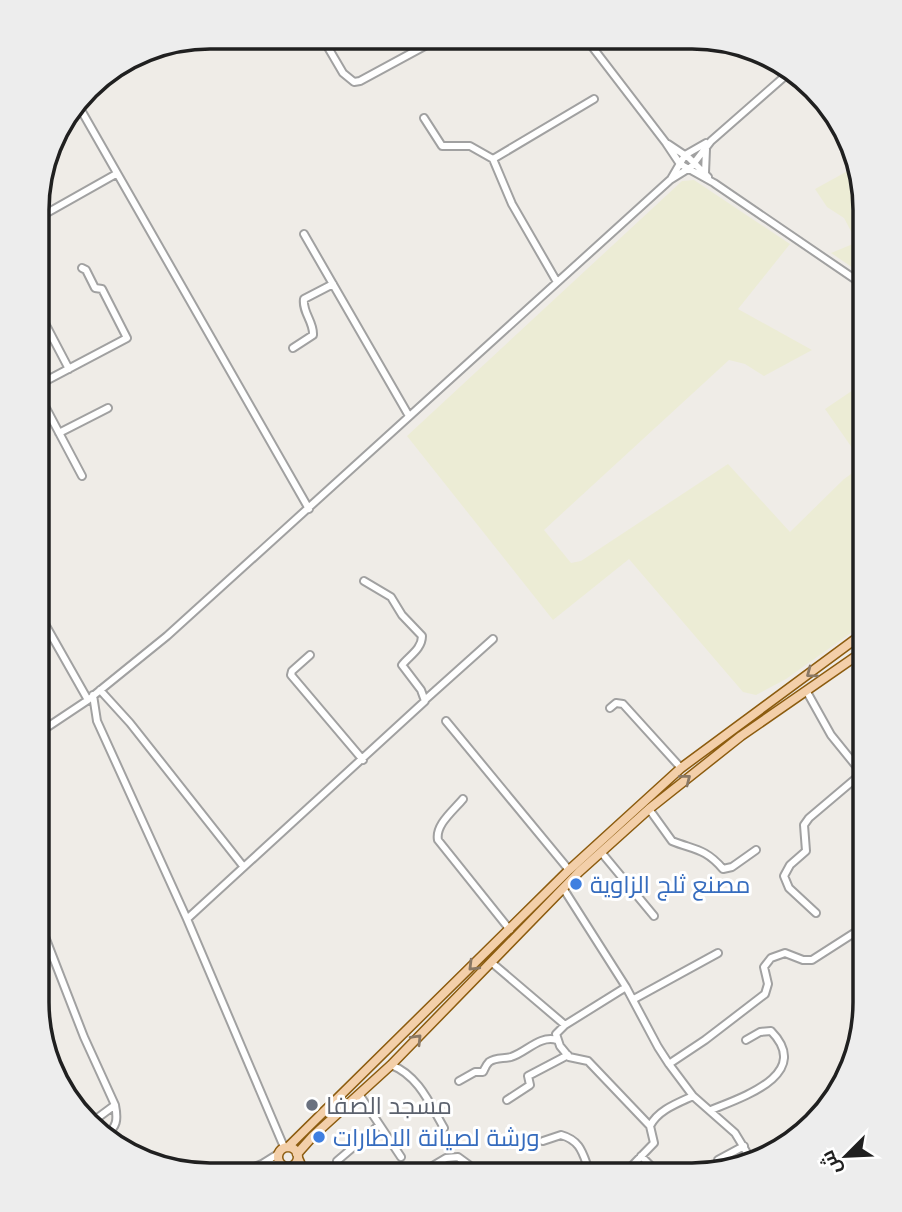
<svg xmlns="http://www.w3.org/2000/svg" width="902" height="1212" font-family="Arial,Cairo,sans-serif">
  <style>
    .farmland { fill: #ececd5 }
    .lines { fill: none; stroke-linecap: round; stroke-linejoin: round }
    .minor-casing { stroke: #a1a1a1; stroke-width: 10 }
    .major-casing { stroke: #8c5c0f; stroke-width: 11 }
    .minor { stroke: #fff; stroke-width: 6 }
    .major { stroke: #f3cfa9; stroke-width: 8 }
    .oneway { stroke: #8a7864 }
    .shop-dot { fill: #3f7fe0; stroke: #fff; stroke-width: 2.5 }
    .worship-dot { fill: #6b7280; stroke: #fff; stroke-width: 2.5 }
    .labels { text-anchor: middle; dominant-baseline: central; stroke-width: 6; stroke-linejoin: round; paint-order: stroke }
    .shop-label { font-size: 24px; fill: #366cbe; stroke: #fff; text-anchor: start }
    .worship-label { font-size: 24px; fill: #5b616d; stroke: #fff; text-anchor: start }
    .rim { fill: none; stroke: #202020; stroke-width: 3.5 }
  </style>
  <rect width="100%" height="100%" fill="#efece7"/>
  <path class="farmland" d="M855 167 865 209V228L852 233 844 218 827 207 815 189Z
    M694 180 790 244 738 309 812 350 764 376 745 364 729 360 544 530 571 563 581 561 728 464 790 532 844 479 864 465 825 409 865 382V623L786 679 756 695 743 692 629 559 553 620 407 436 682 181Z
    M865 239V276L831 253Z"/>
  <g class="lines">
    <g class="minor-casing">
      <path id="minor" d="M587 40 666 143 680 164 714 183 865 286
        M326 44 343 73 354 82 360 81 432 42
        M77 103 309 509
        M424 118 442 146H470L493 159
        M668 144 689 158 708 177
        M705 173 706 149
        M671 179 685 155 706 143
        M38 218 116 174
        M304 234 409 416
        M557 282 512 204 493 159 594 99
        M38 310 69 369
        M293 348 313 335C314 322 302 312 304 299L333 284
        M38 371 44 382
        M38 385 127 338 102 289 95 288 86 270 82 268
        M38 393 82 476
        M59 433 108 408
        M37 610 88 700
        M310 655 292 671 291 675 363 760
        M100 690 130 723 243 866
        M807 692 831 735 865 777
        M93 695 97 721 187 919 284 1147
        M426 699 493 639
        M610 708 616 703 623 704 681 768
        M446 721 569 870
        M37 734 88 700 167 636 670 180 691 167 711 141 792 70
        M463 799C453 811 435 825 438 840L510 930
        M649 809 672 841C694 850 705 848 723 869L732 867 756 850
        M601 852 654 916
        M563 888 626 987 658 1047 669 1064 693 1096 735 1133 752 1161
        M816 913 789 888 784 876 790 865 806 851 804 825 809 818 861 774
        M37 916 84 1037 115 1105C118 1120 117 1127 105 1136
        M187 919 425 701 421 690 402 665C409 656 422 649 422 636L402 615 391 597 364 581
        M491 962 565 1025 626 987
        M634 999 718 953
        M565 1025 556 1034 560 1046 569 1057 588 1061 650 1126
        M669 1064 705 1040 765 994 768 984 764 967 771 958 785 953 803 960H812L865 926
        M391 1065C418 1075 430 1104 444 1128
        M459 1081 475 1072H483C485 1068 486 1065 489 1062 496 1057 503 1059 511 1057 527 1052 539 1035 557 1040
        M359 1094 401 1157
        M507 1100 530 1085 528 1076 568 1055
        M711 1110C743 1097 813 1074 771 1031L760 1032 746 1040
        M92 1122 115 1105
        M543 1141 561 1135C583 1141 583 1157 591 1175
        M641 1156 660 1175
        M337 1161 378 1126
        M264 1164H281
        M719 1169 718 1160 744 1146
        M236 1174 262 1164 278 1154
        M419 1174 446 1158 458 1157 469 1165
        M623 1175 654 1143 650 1126C658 1110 678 1103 693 1096"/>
    </g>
    <g class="major-casing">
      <path id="major" d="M288 1147 569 870 681 768 865 632
        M278 1157a10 10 0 1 1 20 0a10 10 0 1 1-20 0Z
        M297 1154 313 1136 391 1065 579 872 649 809 741 736 865 650
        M298 1158 305 1174"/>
    </g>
    <use href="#minor" class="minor"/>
    <use href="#major" class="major"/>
  </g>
  <defs><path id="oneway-chevron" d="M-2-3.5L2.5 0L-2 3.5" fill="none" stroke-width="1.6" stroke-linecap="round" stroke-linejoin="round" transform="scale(1.75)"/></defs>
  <g class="oneway">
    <use href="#oneway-chevron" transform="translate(811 673) rotate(143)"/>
    <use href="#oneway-chevron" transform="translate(686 779) rotate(-38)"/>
    <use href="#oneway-chevron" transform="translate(473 966) rotate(135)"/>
    <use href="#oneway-chevron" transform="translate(417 1039) rotate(-46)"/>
  </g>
  <g class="shop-dot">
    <circle cx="576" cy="884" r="7"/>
    <circle cx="319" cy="1137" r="7"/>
  </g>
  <circle class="worship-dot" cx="312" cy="1105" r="7"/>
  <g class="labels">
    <g class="shop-label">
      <text x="590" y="884">مصنع ثلج الزاوية</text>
      <text x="333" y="1137">ورشة لصيانة الاطارات</text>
    </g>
    <g class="worship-label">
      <text x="326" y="1105">مسجد الصفا</text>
    </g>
  </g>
  <path d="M0 0H902V1212H0ZM210 49H692A161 161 0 0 1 853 210V1002A161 161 0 0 1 692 1163H210A161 161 0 0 1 49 1002V210A161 161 0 0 1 210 49Z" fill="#ededed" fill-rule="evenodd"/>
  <path class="rim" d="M210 49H692A161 161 0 0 1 853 210V1002A161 161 0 0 1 692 1163H210A161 161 0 0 1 49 1002V210A161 161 0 0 1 210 49Z"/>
  <g transform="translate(846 1156) rotate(246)" stroke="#ffffff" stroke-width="5" paint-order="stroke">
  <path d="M0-5L12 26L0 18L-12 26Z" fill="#202020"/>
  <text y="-10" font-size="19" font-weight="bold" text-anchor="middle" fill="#202020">ش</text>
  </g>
</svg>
